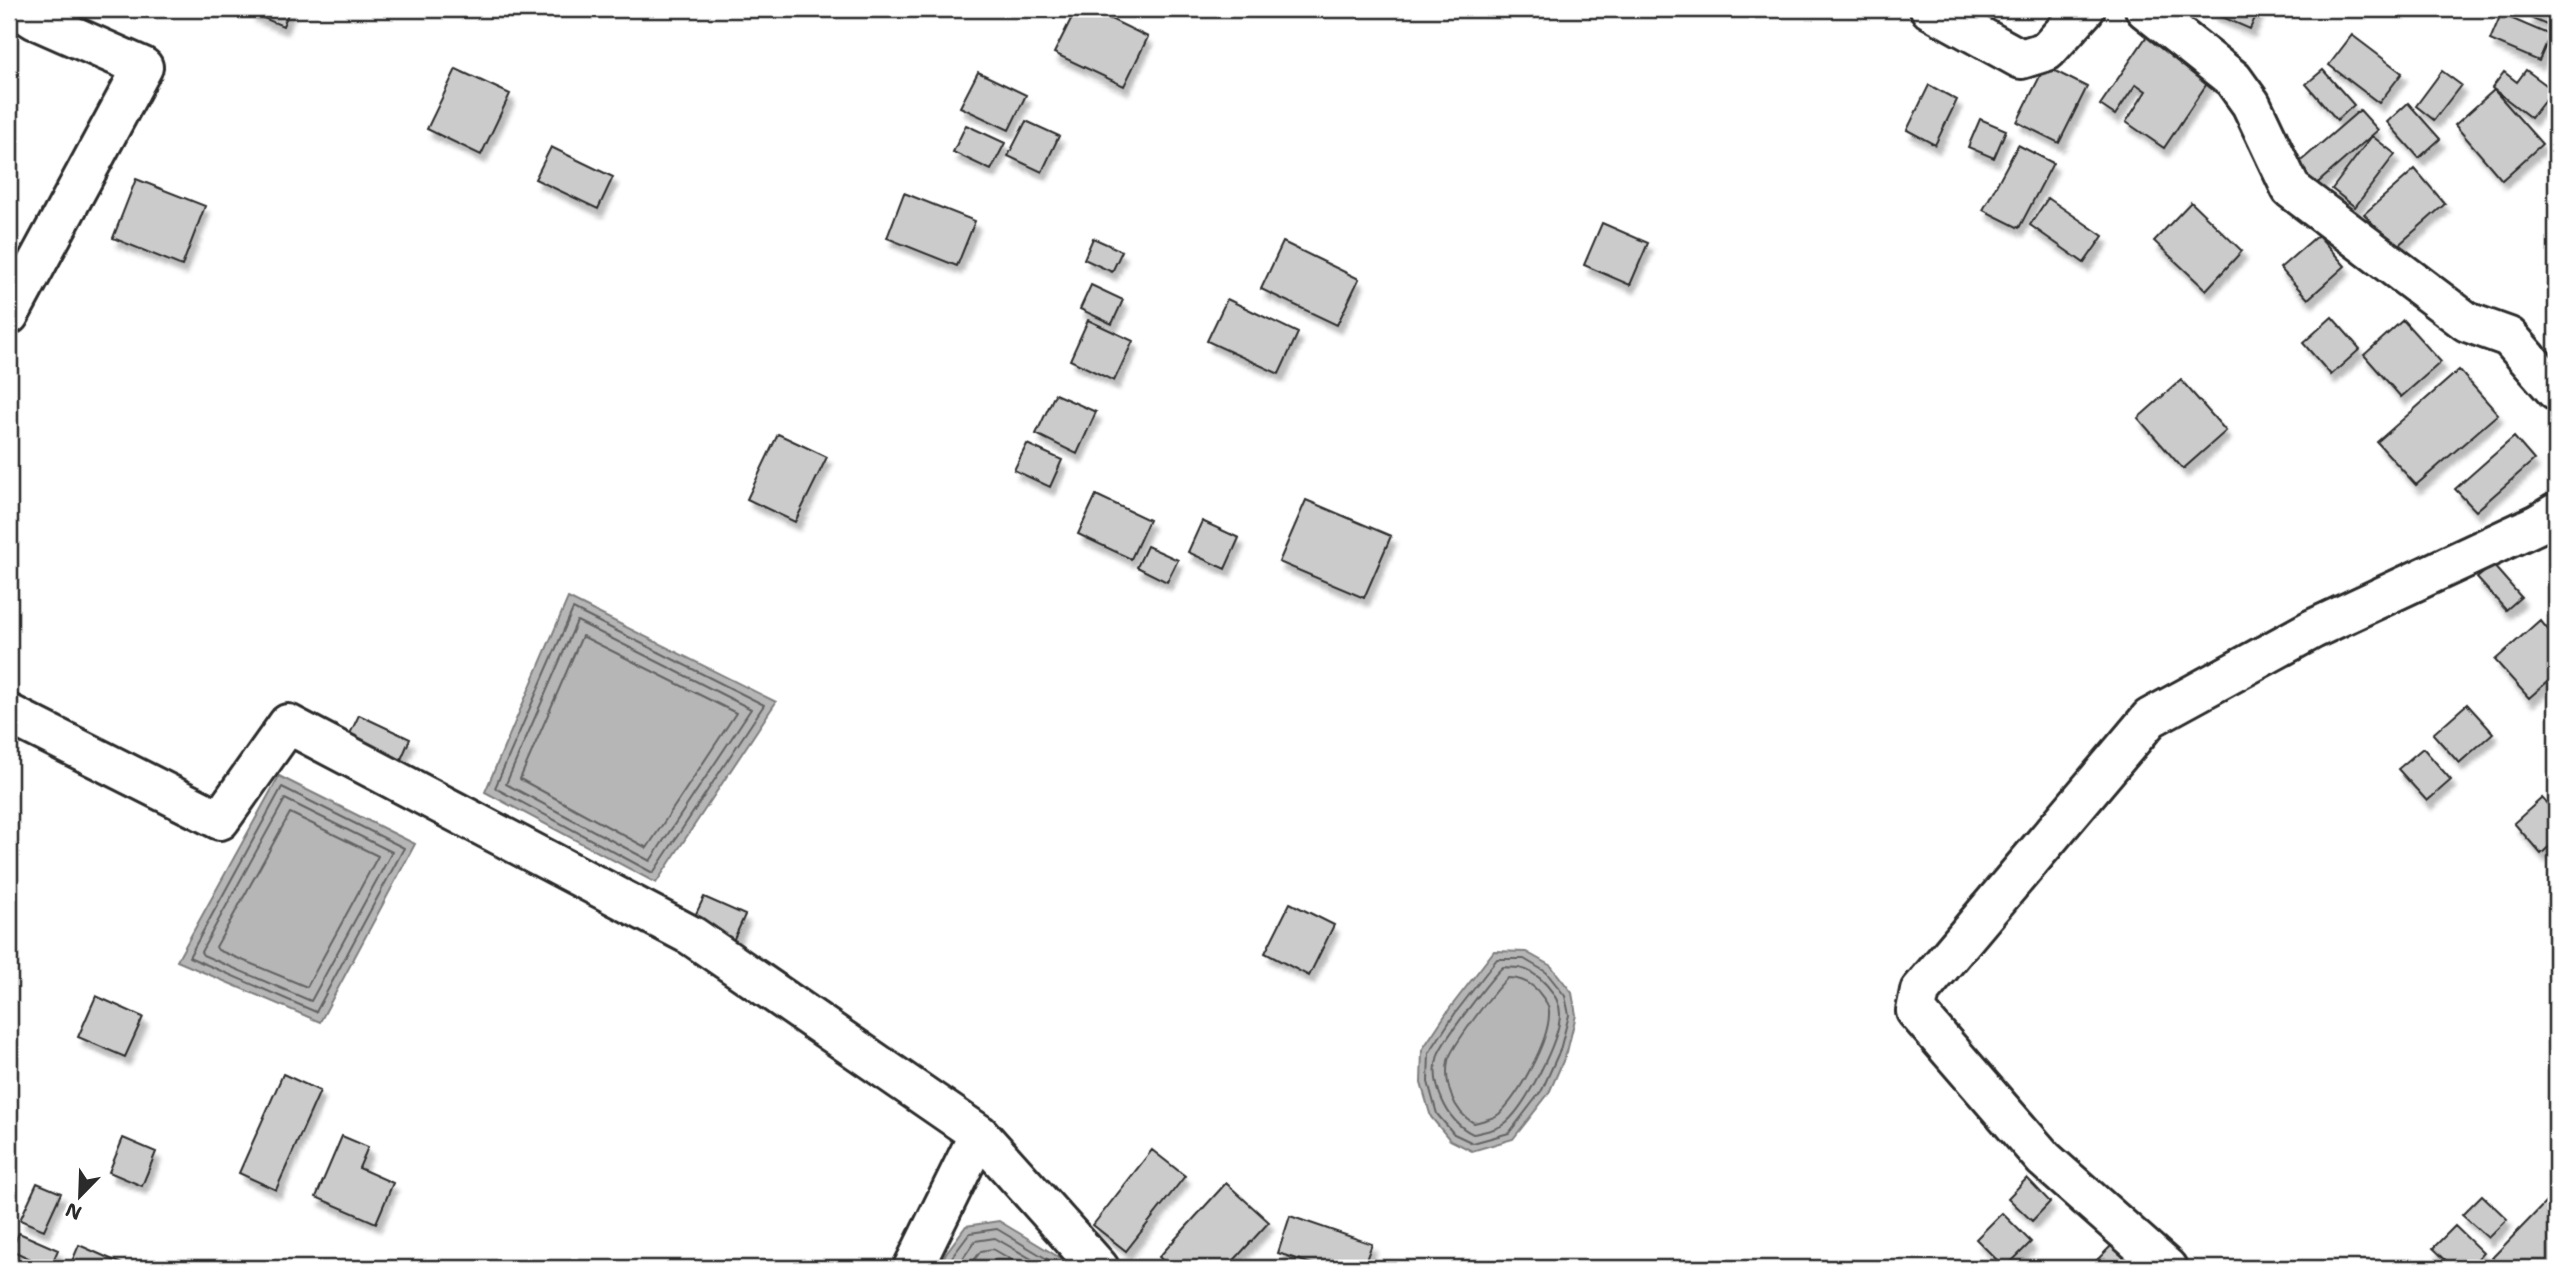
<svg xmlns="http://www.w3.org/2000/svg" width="2565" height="1277" font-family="'Shantell Sans',sans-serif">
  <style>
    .water { fill: #b6b6b6; stroke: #7e7e7e; stroke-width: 2 }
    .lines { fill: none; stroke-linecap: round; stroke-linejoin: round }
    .shore { stroke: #636363; stroke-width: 2 }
    .building { fill: #cbcbcb; stroke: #2b2b2b; stroke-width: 2; filter: url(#shadow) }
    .minor-casing { stroke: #2b2b2b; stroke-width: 44 }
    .minor { stroke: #fff; stroke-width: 38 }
  </style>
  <defs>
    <filter id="shadow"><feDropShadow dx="4.5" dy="8" stdDeviation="2" flood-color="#0004"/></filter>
  </defs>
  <rect width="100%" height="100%" fill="#fff"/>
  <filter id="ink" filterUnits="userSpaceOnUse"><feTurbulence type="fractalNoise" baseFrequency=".0143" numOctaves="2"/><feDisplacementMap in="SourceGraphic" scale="14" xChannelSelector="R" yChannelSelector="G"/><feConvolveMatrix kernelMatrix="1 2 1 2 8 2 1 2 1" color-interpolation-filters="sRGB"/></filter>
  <g filter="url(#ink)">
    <path class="water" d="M568 598 776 702 656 883 485 792Z
      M279 776 415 844 320 1022 177 961Z
      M1494 951 1526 952 1551 966 1572 993 1576 1015 1567 1052 1549 1093 1513 1139 1472 1151 1450 1140 1431 1117 1421 1083 1422 1050 1450 1008Z
      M999 1221 1065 1261 1070 1268H939L946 1253 966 1226Z"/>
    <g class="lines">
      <path class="shore" d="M573 609 764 705 653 873 495 788Z
        M577 621 751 709 650 861 506 784Z
        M582 636 736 713 647 848 520 779Z
        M282 787 404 848 316 1012 189 957Z
        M285 799 392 852 311 1001 203 955 201 952Z
        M290 813 378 856 307 987 218 950 216 947Z
        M1497 959H1524L1546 972 1565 996 1569 1015 1560 1050 1542 1090 1509 1133 1473 1143 1454 1134 1437 1114 1428 1082 1429 1053 1456 1012Z
        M1503 967C1508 968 1514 967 1519 968 1538 971 1560 995 1560 1014 1560 1040 1525 1108 1504 1124 1497 1130 1482 1132 1473 1134 1447 1122 1429 1083 1438 1055 1442 1042 1493 975 1503 967Z
        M1508 978C1519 978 1529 982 1537 990 1542 997 1550 1004 1549 1014 1549 1041 1519 1095 1499 1114 1493 1119 1481 1121 1474 1123 1453 1112 1444 1083 1448 1061 1450 1049 1497 986 1508 978Z
        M947 1268 952 1257 970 1233 997 1229 1062 1268
        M956 1268 975 1241 995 1238 1047 1268
        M968 1268 981 1251 993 1249 1026 1268"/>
    </g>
    <path class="building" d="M253 9H290L283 26 251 13Z
      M1076 9H1090L1148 37 1124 86 1054 53Z
      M2214 9H2259L2250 29 2213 13Z
      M2531 9H2556V29L2528 17Z
      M2501 14 2550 35 2539 61 2490 40Z
      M2151 30 2214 73 2164 148 2126 122 2146 91 2136 84 2115 115 2100 105Z
      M2352 35 2402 73 2379 103 2329 65Z
      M2045 66 2087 87 2059 143 2017 122Z
      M456 69 510 94 481 155 427 129Z
      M2323 70 2354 105 2337 120 2306 84Z
      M2526 70 2553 90 2531 118 2492 88 2504 72 2517 82Z
      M2442 71 2461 85 2434 120 2416 106Z
      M978 72 1026 95 1009 130 960 107Z
      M1929 85 1957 100 1935 145 1907 130Z
      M2494 90 2542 144 2502 180 2455 125Z
      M2408 103 2440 139 2419 158 2387 122Z
      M2360 110 2378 130 2313 187 2295 166Z
      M1980 119 2006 130 1994 158 1968 147Z
      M1026 121 1059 136 1042 172 1008 156Z
      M966 125 1005 143 991 170 953 152Z
      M2372 136 2395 154 2355 207 2332 189Z
      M2018 145 2053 163 2019 228 1983 210Z
      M551 147 613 177 598 209 535 179Z
      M2415 169 2445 204 2395 248 2364 214Z
      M136 179 205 206 182 266 113 238Z
      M904 193 975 221 957 266 887 238Z
      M2048 198 2103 236 2084 263 2030 225Z
      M2191 202 2242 251 2206 290 2154 241Z
      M1602 223 1648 243 1630 285 1584 265Z
      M2318 235 2345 266 2308 299 2280 268Z
      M1093 238 1122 251 1112 272 1084 259Z
      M1283 242 1359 279 1337 325 1261 289Z
      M1091 285 1123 300 1112 324 1080 309Z
      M1227 299 1298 333 1279 374 1207 341Z
      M2332 317 2360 349 2331 375 2303 343Z
      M1088 320 1133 341 1114 381 1070 360Z
      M2403 320 2441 362 2401 397 2364 355Z
      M2459 370 2498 414 2416 485 2377 442Z
      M2181 380 2226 431 2183 469 2138 418Z
      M1055 394 1096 412 1077 454 1036 434Z
      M778 434 827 457 795 522 747 499Z
      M2514 437 2534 460 2476 511 2455 489Z
      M1027 444 1062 460 1050 487 1014 470Z
      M1096 495 1149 520 1131 559 1078 534Z
      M1306 500 1391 536 1364 598 1279 562Z
      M1202 521 1239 538 1225 569 1188 552Z
      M1147 546 1178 560 1167 582 1137 567Z
      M2493 565 2521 597 2506 610 2477 578Z
      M2540 620 2556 639V674L2529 698 2495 660Z
      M2467 704 2493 733 2459 763 2433 734Z
      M359 715 410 739 399 764 347 740Z
      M2423 748 2451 780 2427 801 2398 769Z
      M2542 798 2556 814V840L2541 854 2514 823Z
      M704 897 745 915 733 941 692 922Z
      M1290 903 1334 925 1309 976 1265 953Z
      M96 996 143 1017 125 1057 78 1037Z
      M283 1074 320 1091 276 1190 239 1173Z
      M342 1136 368 1147 359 1168 393 1183 376 1223 316 1197Z
      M123 1138 156 1152 142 1186 109 1172Z
      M1152 1150 1185 1176 1126 1251 1093 1225Z
      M2027 1178 2050 1202 2032 1221 2008 1198Z
      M37 1183 61 1193 44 1230 20 1220Z
      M1226 1183 1269 1222 1227 1268H1171L1159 1257Z
      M2482 1195 2507 1219 2488 1238 2462 1215Z
      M2551 1197 2556 1202V1268H2504L2492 1258Z
      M2002 1213 2031 1242 2005 1268 1976 1239Z
      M1290 1216 1372 1244 1363 1268H1324L1278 1253Z
      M2455 1226 2483 1253 2469 1268H2454L2433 1248Z
      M19 1233 58 1250 50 1268 11 1250Z
      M2116 1241 2143 1268H2089Z
      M79 1245 131 1268H69Z"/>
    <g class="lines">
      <g class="minor-casing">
        <path id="minor" d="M1930 9 2021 59 2047 51 2085 9
          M2145 9 2233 79 2251 104 2291 189 2467 322 2509 337 2556 391
          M9 315 143 67 34 19 19 9
          M9 714 220 820 288 724 692 936 979 1134 1099 1268
          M913 1268 979 1134
          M2167 1268 2044 1159 1916 1011 1920 991 2150 718 2313 629 2538 524 2556 513"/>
      </g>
      <use href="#minor" class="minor"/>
    </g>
  </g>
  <rect width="2565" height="1277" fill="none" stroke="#fff" stroke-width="35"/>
  <rect x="18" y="18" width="2530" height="1242" fill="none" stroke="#2b2b2b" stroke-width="2.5" filter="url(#ink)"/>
  <g transform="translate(80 1196) rotate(203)" stroke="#ffffff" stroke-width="5" paint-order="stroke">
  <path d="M0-5L12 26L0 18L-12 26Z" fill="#2b2b2b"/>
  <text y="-10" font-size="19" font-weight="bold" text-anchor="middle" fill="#2b2b2b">N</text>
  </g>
</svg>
